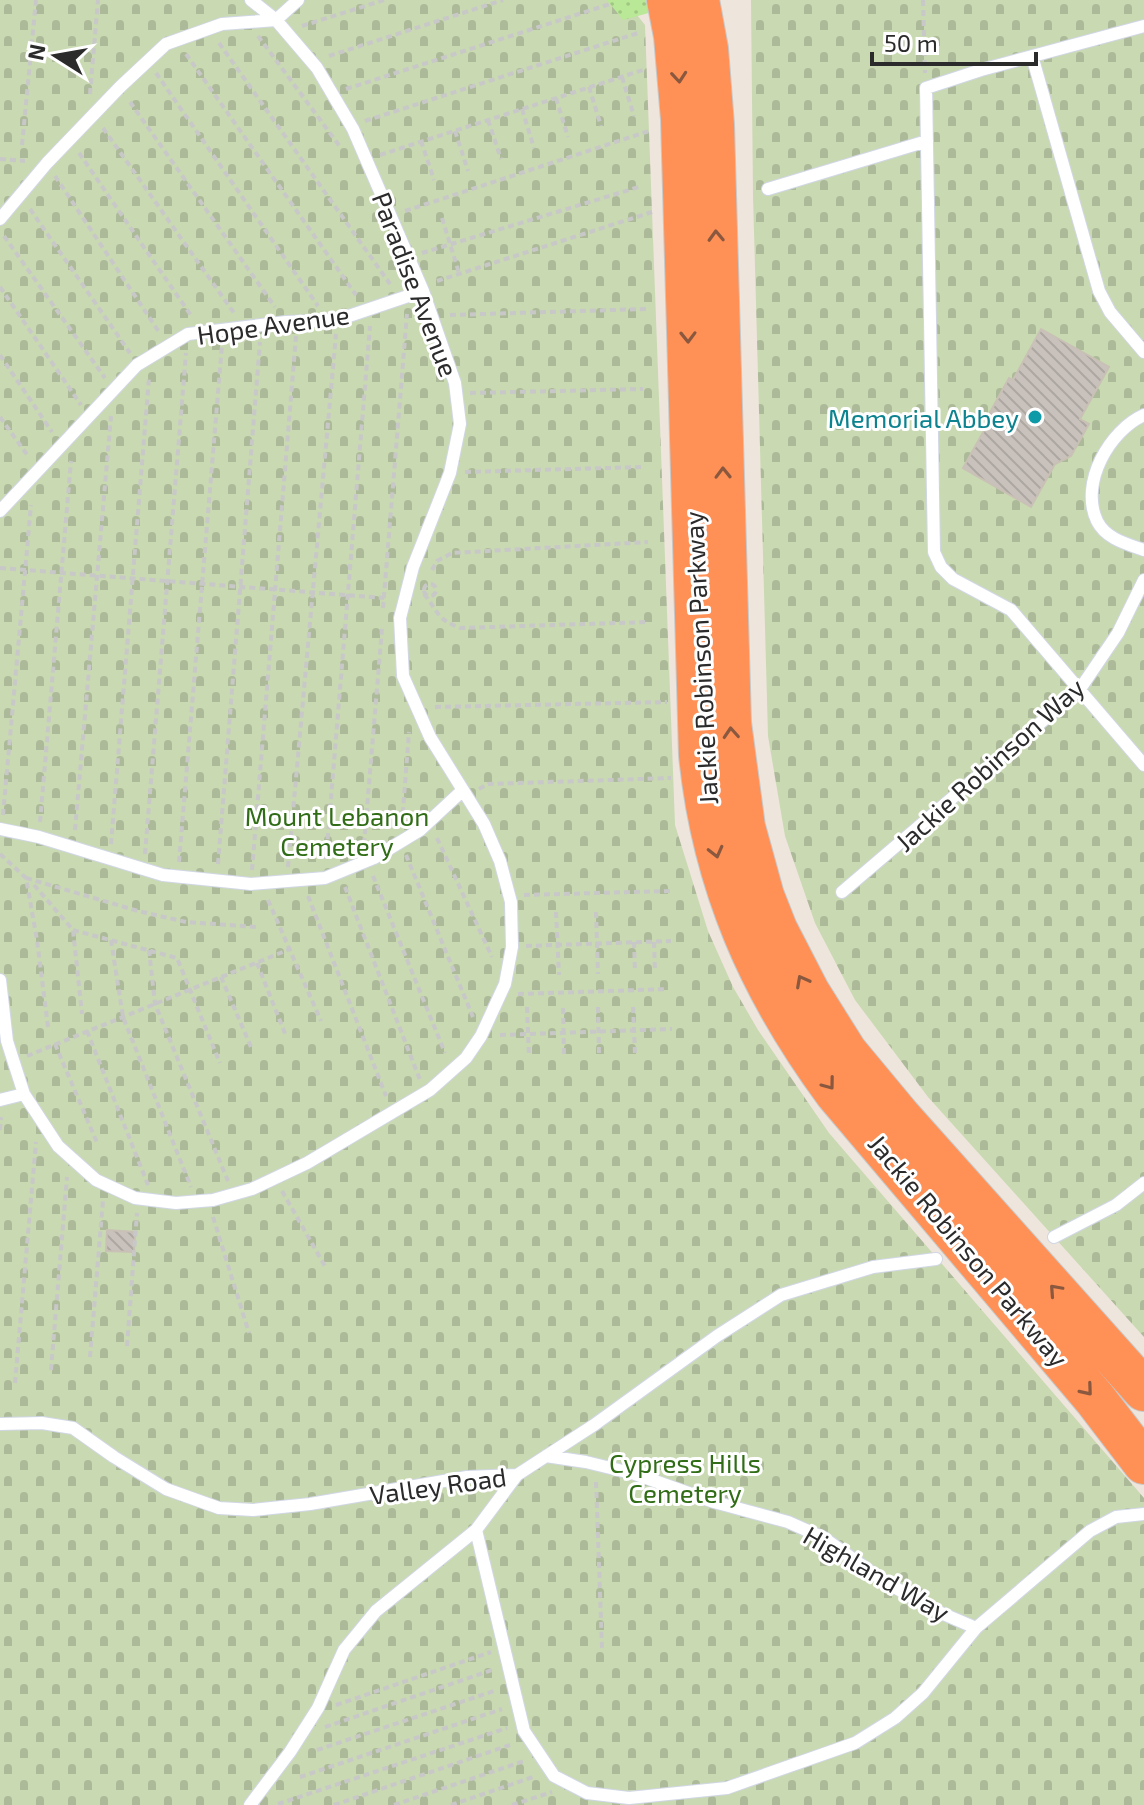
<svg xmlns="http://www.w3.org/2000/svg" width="1144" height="1805" font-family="'Exo 2',sans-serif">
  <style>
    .cemetery { fill: url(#cemetery-stones) }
    .park { fill: url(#park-dots) }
    .building { fill: url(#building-back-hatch); stroke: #c9c1b6; stroke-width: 2 }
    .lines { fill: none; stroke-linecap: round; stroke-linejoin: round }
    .lane-casing { stroke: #d1d7e5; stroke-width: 14 }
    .highway-casing { stroke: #c8c8c8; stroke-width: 44 }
    .path { stroke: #c8c8c8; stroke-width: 4; stroke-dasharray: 6 4; stroke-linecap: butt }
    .lane { stroke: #fff; stroke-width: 12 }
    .highway { stroke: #ff9056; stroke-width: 42 }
    .oneway { stroke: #8a583e }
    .culture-dot { fill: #0f9aa8; stroke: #fff; stroke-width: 3 }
    .labels { text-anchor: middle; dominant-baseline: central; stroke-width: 6; stroke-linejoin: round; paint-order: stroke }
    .street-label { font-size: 26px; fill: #2b2b2b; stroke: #fff }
    .culture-label { font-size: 26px; fill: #0d838f; stroke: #fff; text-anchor: end }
    .park-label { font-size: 26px; fill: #306d16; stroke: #fff }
  </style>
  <defs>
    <pattern id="cemetery-stones" width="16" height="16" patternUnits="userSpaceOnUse" patternTransform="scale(2)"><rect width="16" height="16" fill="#c9d9b2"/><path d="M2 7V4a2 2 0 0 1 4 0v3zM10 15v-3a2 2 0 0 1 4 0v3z" fill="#adba99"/></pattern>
    <pattern id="park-dots" width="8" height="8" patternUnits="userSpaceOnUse" patternTransform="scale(2)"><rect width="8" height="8" fill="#b9e896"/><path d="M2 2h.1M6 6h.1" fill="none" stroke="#9fc781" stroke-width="1.8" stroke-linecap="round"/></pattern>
    <pattern id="building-back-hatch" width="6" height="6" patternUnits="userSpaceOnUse" patternTransform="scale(2)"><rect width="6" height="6" fill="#c9c2bc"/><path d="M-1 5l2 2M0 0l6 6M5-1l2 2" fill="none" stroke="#ada7a2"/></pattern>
  </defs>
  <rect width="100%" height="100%" fill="#eee5dc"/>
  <path class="cemetery" d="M0 0H625L645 25 675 825 708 931 733 987 758 1030 829 1133 1144 1498V1805H0Z
    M751 0H1144V1337L928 1097 855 1000 815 923 785 836 768 736 753 195Z"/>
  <path class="park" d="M607 0H696L623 20Z"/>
  <path class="building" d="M1041 329 1109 367 1080 419 1089 424 1071 456 1055 464 1031 507 963 468 991 418 988 416 1009 378 1013 380Z
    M107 1230 135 1232 134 1252 106 1251Z"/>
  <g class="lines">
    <g class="lane-casing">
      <path id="lane" d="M251 0 276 20 298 0
        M1144 26 981 70 926 88 934 552 941 567 953 579 1011 610 1144 765
        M1032 56 1099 291 1110 312 1144 352
        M768 189 927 141
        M0 219 47 163 120 87 166 44 222 24 276 20 317 68 353 129 423 291 455 383 460 424 450 473 413 567 400 618 403 676 430 737 484 824 500 861 511 902 512 947 505 984 481 1036 466 1058 430 1090 307 1163 252 1189 213 1200 176 1203 135 1198 96 1180 58 1146 24 1094 7 1041 0 980
        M1144 415C1110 430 1079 483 1097 521 1106 539 1127 544 1144 550
        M0 511 137 365 188 334 286 322 337 320 423 291
        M0 829 39 837 163 875 251 884 325 878 374 858 420 830 463 790
        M842 892 1080 689 1118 633 1144 580
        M0 1100 24 1094
        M1054 1237 1116 1205 1144 1183
        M0 1424 42 1423 73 1428 114 1457 166 1489 219 1508 253 1510 310 1504 467 1477 517 1475 594 1425 717 1336 781 1295 873 1267 936 1259
        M546 1456 586 1462 635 1474 714 1502 788 1522 824 1538 885 1582 941 1613 976 1628
        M476 1530 524 1731 554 1776 587 1793 629 1798 727 1788 855 1743 895 1718 923 1693 976 1628 1090 1531 1116 1517 1144 1514
        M250 1805 290 1752 318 1708 344 1650 376 1611 476 1530 517 1475"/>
    </g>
    <g class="highway-casing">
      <path id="highway" d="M668 0 675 36 682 119 700 755C713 884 760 990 836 1093L1095 1399 1144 1463
        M698 0 707 49 713 125 730 723 744 827 763 896 776 929 809 993 846 1052 900 1117 1144 1390"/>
    </g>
    <path class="path" d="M923 0 925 73
      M302 26 384 0
      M258 36 341 148
      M219 43 390 284
      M186 54 356 295
      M329 56 503 0
      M156 73 318 306
      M622 77 634 116
      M589 87 601 126
      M346 89 610 4
      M90 94 98 0
      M556 98 568 137
      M130 102 275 307
      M522 109 534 148
      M488 120 501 159
      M365 121 641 32
      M103 128 234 313
      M455 131 468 171
      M421 141 434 180
      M22 145 36 0
      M79 153 192 317
      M380 155 646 69
      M0 159 25 161
      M55 176 159 332
      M30 209 130 353
      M405 211 649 131
      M442 218 459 273
      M4 236 105 378
      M422 253 642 186
      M437 281 652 212
      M0 287 81 405
      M450 315 646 309
      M0 355 52 432
      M470 393 643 389
      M0 417 28 456
      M465 472 642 467
      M0 568 384 598
      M432 570 437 561 452 553 648 542
      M424 590a6 6 0 1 1 12 0a6 6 0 1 1-12 0Z
      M424 594C438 611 436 619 460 628L649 622
      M383 608 407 314
      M435 707 667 702
      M479 789 488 784 671 778
      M3 815 31 505
      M40 822 71 461
      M402 823 409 732
      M75 830 111 416
      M437 838 492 957
      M111 844 149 378
      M364 844 382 629
      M0 854 26 878 37 940 48 1027
      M145 854 186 353
      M406 855 473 1017
      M326 859 370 326
      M179 862 222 345
      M218 864 260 342
      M288 867 336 334
      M252 870 296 336
      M373 876 445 1053
      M26 878 138 911 186 922 257 927
      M34 885 73 930 82 1014
      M345 887 420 1080
      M524 895 670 891
      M308 896 386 1096
      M268 900 321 1021
      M556 912 559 975
      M596 912 598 974
      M73 930 177 958 220 1063
      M111 940 123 1017 191 1187
      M634 942 635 972
      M654 942 655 972
      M526 946 671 941
      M149 950 155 1004 228 1181
      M257 963 286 1036
      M221 977 251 1047
      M518 994 668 989
      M527 1007 529 1057
      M598 1007 599 1054
      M633 1007 635 1053
      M563 1008 564 1055
      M87 1031 148 1185
      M500 1035 672 1029
      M55 1044 98 1145
      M27 1056 290 949
      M0 1130 1 1117
      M282 1191 326 1268
      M213 1217 249 1333
      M127 1346 137 1213
      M90 1357 103 1200
      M51 1370 67 1177
      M15 1383 36 1142
      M596 1482 602 1648
      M336 1705 491 1652
      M325 1727 495 1669
      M317 1750 497 1690
      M300 1777 502 1709
      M278 1804 507 1728
      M334 1805 513 1744
      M394 1805 524 1761
      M451 1805 536 1776
      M512 1805 552 1792"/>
    <use href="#lane" class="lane"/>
    <use href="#highway" class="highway"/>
  </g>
  <defs><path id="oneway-chevron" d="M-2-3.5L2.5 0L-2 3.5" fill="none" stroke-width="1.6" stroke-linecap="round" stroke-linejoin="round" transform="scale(2)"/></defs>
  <g class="oneway">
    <use href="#oneway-chevron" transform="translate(679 77) rotate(85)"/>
    <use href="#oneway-chevron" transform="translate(716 236) rotate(-92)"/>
    <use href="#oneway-chevron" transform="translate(688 337) rotate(89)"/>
    <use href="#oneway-chevron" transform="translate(723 473) rotate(-91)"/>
    <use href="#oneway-chevron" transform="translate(731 733) rotate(-94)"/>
    <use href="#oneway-chevron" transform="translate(716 852) rotate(76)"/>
    <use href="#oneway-chevron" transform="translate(802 981) rotate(-118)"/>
    <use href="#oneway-chevron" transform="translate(829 1084) rotate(53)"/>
    <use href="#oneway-chevron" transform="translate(1055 1290) rotate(-132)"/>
    <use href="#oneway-chevron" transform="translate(1087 1390) rotate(50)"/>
  </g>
  <circle class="culture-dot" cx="1035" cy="417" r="8"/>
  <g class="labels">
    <g class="street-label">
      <text transform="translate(416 284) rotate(69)">Paradise Avenue</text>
      <text transform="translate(273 324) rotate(-8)">Hope Avenue</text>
      <text transform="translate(700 658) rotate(-93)">Jackie Robinson Parkway</text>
      <text transform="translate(989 764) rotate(-42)">Jackie Robinson Way</text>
      <text transform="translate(969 1250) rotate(50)">Jackie Robinson Parkway</text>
      <text transform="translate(438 1485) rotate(-8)">Valley Road</text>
      <text transform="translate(877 1573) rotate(30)">Highland Way</text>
    </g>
    <g class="culture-label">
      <text x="1019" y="417">Memorial Abbey</text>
    </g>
    <g class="park-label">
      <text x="337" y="815">Mount Lebanon<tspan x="337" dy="30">Cemetery</tspan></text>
      <text x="685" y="1462">Cypress Hills<tspan x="685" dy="30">Cemetery</tspan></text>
    </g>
  </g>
  <g transform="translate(56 56) rotate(281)" stroke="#ffffff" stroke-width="6" paint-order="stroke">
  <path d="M0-6L14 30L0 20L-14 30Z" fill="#2b2b2b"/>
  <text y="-12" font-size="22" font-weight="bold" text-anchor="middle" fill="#2b2b2b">N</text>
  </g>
  <path d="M872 52v12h164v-12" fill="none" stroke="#2b2b2b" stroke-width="4"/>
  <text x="884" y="52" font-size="24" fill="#2b2b2b" stroke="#ffffff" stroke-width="6" paint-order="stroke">50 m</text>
</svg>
